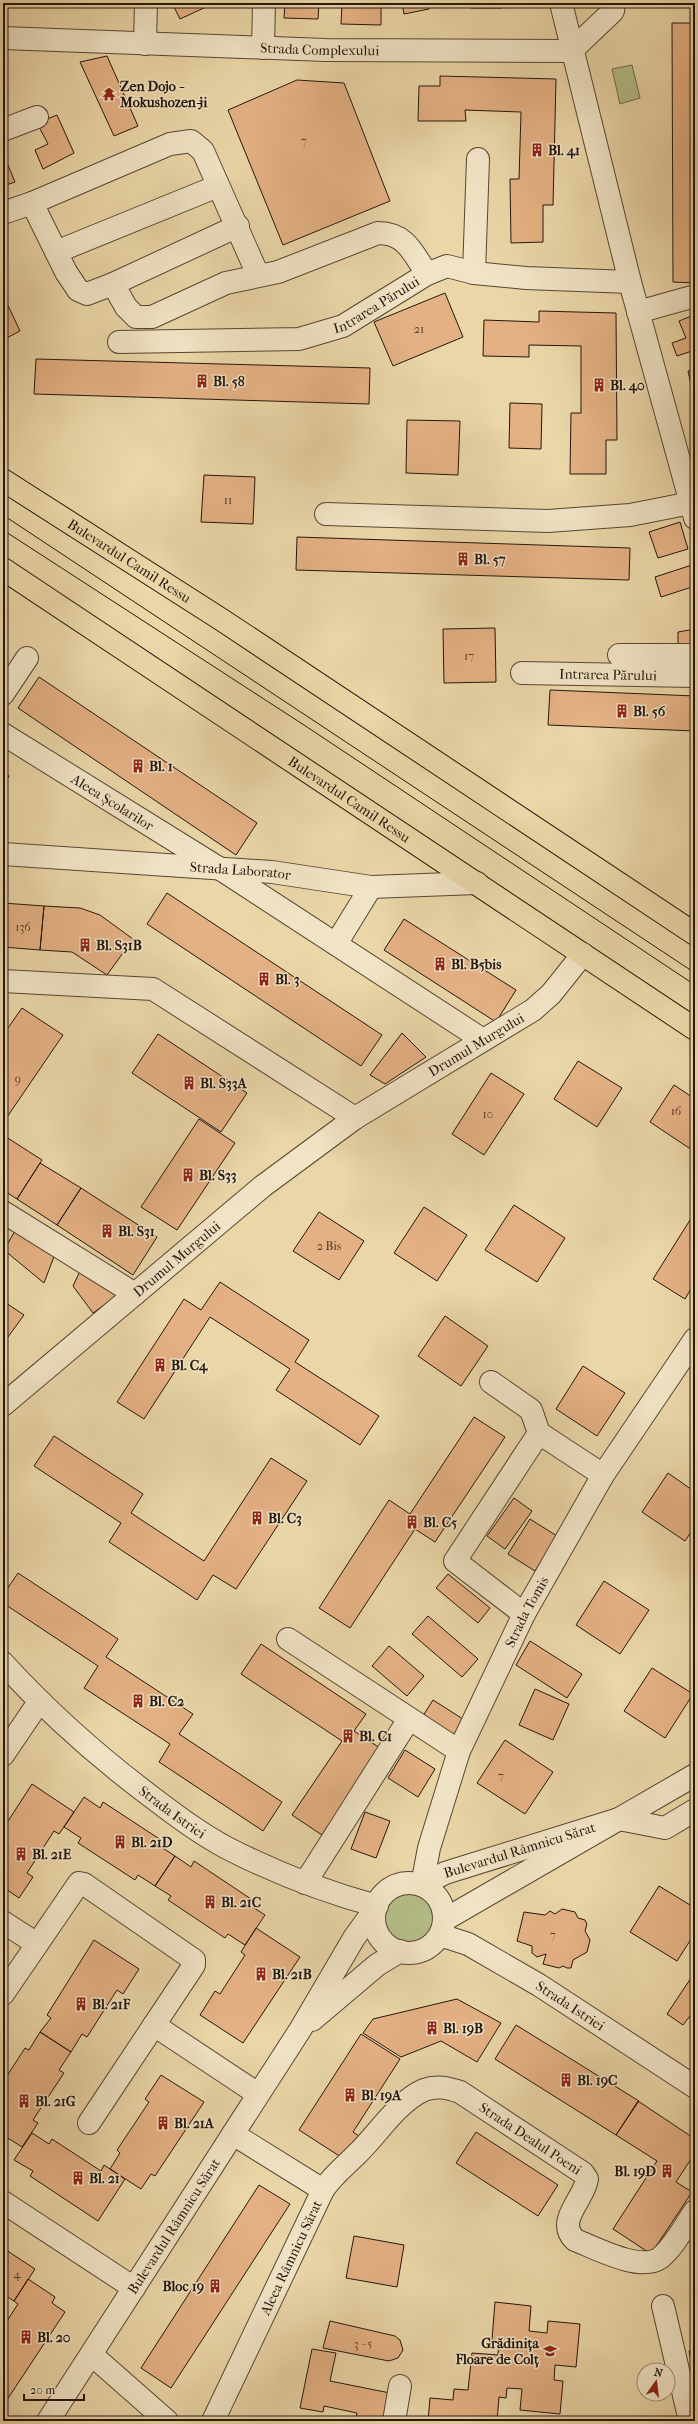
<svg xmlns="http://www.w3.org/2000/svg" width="698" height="2424" font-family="'IM FELL French Canon',serif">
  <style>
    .green { fill: #b5be88; stroke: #6d6a4b }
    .building { fill: #e4b184; stroke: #25160e }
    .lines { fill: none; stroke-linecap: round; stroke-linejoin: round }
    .minor-casing { stroke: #564634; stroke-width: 24 }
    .major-casing { stroke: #25160e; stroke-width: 24 }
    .minor { stroke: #f1e4c6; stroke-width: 22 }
    .major { stroke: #ead6a7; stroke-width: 22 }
    .tram { stroke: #25160e; stroke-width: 1 }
    .labels { text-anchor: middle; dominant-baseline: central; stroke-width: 3; stroke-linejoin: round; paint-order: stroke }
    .number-label { font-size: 12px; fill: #553d2c }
    .street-label { font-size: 14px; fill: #25160e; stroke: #f1e4c6 }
    .poi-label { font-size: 14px; font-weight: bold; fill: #25160e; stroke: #f1e4c6; text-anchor: start }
  </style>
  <rect width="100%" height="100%" fill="#ead6a7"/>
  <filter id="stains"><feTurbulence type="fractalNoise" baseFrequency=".005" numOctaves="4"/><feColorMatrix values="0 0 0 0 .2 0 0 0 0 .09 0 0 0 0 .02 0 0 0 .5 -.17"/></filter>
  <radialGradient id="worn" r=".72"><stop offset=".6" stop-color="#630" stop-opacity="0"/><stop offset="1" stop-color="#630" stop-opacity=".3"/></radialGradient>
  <path class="green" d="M632 65 640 98 620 104 612 69Z
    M385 1918a24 24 0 1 1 48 0a24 24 0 1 1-48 0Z"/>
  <path class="building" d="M101 3H136V6L101 5Z
    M172 3H204L206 7 180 19Z
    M285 3H319L318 19 284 18Z
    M342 3H381V25L341 24Z
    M402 3H428L429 9 404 14Z
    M471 3H502V8H471Z
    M647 3H681V6H647Z
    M672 23H695V283L673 282Z
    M107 56 138 126 114 136 80 62Z
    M440 76 556 79 553 205H543V242L511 243 510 179H519L521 112 465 110 466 121H418L419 86H440Z
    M297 80 344 83 390 201 283 245 228 110Z
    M57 115 74 153 43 169 35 150 48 144 37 123Z
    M3 153 15 182 3 186Z
    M445 293 463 337 393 366 374 322Z
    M3 295 20 331 3 340Z
    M539 311 616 313 617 440H606V474H570L571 413H581V346L529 345V357L483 356 484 320 539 322Z
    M694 315 695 350 677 356 672 343 686 338 679 321Z
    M36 359 370 368 369 404 34 394Z
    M695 369V393L693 394 688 371Z
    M510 403 542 404 541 449 509 448Z
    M407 420 460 421 458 475 406 473Z
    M204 475 255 477 253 524 201 522Z
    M680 522 688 549 658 558 649 532Z
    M297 537 630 548 629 580 296 570Z
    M695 564V586L661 597 655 577Z
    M495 628 496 682 444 683 443 629Z
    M695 629V648L678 649V632Z
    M3 649 7 651 3 657Z
    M39 677 257 823 236 855 18 708Z
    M550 690 695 696V731L548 725Z
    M3 772 9 776 3 786Z
    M693 794H695V844H692Z
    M167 893 382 1035 361 1066 147 924Z
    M3 903 44 906 40 950 3 947Z
    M44 906 80 908 100 915 133 939 107 975 72 952 40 950Z
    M404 919 516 990 496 1022 384 950Z
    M22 1008 63 1035 3 1123V1035Z
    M402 1033 426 1057 385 1084 370 1075Z
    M158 1034 247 1093 221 1132 132 1073Z
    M578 1061 622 1088 597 1127 554 1099Z
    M491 1073 524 1094 484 1155 452 1134Z
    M674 1085 695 1099V1152L650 1122Z
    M199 1119 235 1143 177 1230 141 1207Z
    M3 1135 42 1160 17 1199 3 1190Z
    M40 1163 81 1188 57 1225 17 1199Z
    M81 1188 157 1237 133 1275 57 1225Z
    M514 1205 565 1238 537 1282 485 1250Z
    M424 1207 467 1235 437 1281 394 1253Z
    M319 1212 364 1241 339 1280 293 1251Z
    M695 1212V1282L685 1299 653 1279Z
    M16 1229 55 1254 44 1283 4 1250Z
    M82 1267 118 1295 93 1313 73 1286Z
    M220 1282 309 1340 295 1362 379 1416 360 1445 276 1390 290 1369 210 1317 144 1419 117 1402 184 1299 201 1310Z
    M3 1301 24 1315 5 1341 3 1339Z
    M445 1316 488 1346 461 1386 418 1356Z
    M583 1366 625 1393 597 1436 556 1409Z
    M474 1417 505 1437 435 1542 415 1529 350 1628 319 1608 389 1500 410 1514Z
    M54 1436 143 1494 131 1513 204 1561 271 1458 307 1481 236 1589 213 1575 197 1600 109 1542 121 1523 34 1466Z
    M668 1473 695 1492V1526L685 1541 642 1512Z
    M514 1498 532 1511 505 1549 487 1536Z
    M530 1519 557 1536 535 1571 508 1554Z
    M18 1573 118 1639 106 1657 193 1714 179 1734 282 1802 263 1831 159 1762 170 1744 84 1688 98 1666 3 1603V1595Z
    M448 1574 490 1608 478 1623 436 1588Z
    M604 1581 649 1610 620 1654 576 1625Z
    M428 1616 478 1659 462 1677 412 1634Z
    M530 1641 582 1674 567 1698 516 1665Z
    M261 1644 366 1714 354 1731 380 1748 322 1835 292 1815 342 1741 241 1674Z
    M389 1646 424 1676 407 1696 372 1666Z
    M652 1668 693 1694 665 1738 624 1711Z
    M535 1689 569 1704 553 1740 519 1725Z
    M433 1700 466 1721 454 1740 421 1719Z
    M505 1740 553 1772 525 1814 477 1783Z
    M405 1750 435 1769 418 1797 388 1778Z
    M32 1784 74 1812 59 1834 54 1831 27 1873 33 1877 19 1898 3 1887V1829Z
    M84 1797 100 1808 103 1802 161 1840 158 1845 175 1856 155 1886 138 1875 135 1880 78 1843 81 1838 64 1827Z
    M365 1812 390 1821 376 1858 351 1849Z
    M175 1856 191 1867 194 1861 251 1899 248 1904 265 1915 245 1945 228 1934 225 1938 168 1900 171 1896 155 1886Z
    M659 1886 695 1908V1933L677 1961 630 1932Z
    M562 1909 575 1912 578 1918 585 1920 587 1924 585 1931 590 1940 587 1952 573 1960 571 1968H567L563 1966 559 1968 543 1964 546 1954 537 1957 532 1953V1946L517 1941 524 1912 545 1915 550 1911 555 1914Z
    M256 1928 300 1957 243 2043 200 2015 215 1991 220 1994 245 1955 241 1952Z
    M94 1940 139 1969 123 1994 117 1990 87 2037 82 2034 71 2052 40 2032 51 2018 47 2015Z
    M695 1972V2019L690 2016 683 2025 667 2014Z
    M457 1999 501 2023 477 2062 441 2041 401 2057 363 2033 373 2019Z
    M516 2025 639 2101 616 2135 495 2059Z
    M40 2032 71 2052 59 2070 64 2073 33 2120 38 2123 22 2147 3 2135V2082L25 2048 29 2050Z
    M361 2034 400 2059 353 2132 359 2136 344 2159 299 2130Z
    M161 2075 204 2102 155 2176 151 2174 141 2189 110 2169 120 2153 117 2150 149 2102 145 2099Z
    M638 2101 695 2139V2153L676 2182 692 2192 651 2254 613 2229 657 2161 616 2135Z
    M476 2132 558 2185 538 2216 456 2163Z
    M32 2133 49 2144 52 2139 101 2171 104 2165 125 2179 98 2221 30 2176 33 2171 14 2160Z
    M259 2185 290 2204 171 2388 141 2368Z
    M354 2236 404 2245 397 2287 346 2278Z
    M3 2248 35 2269 14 2301 3 2294Z
    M28 2279 55 2297 52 2303 65 2312 3 2406V2327L18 2304 14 2301Z
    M495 2302 531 2306 529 2331 547 2333 548 2321 580 2324 576 2367 555 2365 554 2380 563 2381 560 2414 520 2410 522 2389 507 2388 506 2398 499 2397 497 2421H428L430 2398 453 2400 454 2389 468 2390 472 2353 498 2355 499 2341 492 2340Z
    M330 2321 395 2336 400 2340 403 2350 398 2358 389 2361 323 2348Z
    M312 2349 336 2353 330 2381 390 2393 385 2421H355L357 2413 324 2406 323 2412 300 2408Z
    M695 2349V2380L689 2351Z"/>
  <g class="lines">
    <g class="minor-casing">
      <g id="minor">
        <path d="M561 3 630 282 695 518"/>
        <path id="s1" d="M3 38 325 50 571 51 613 11 614 3"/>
        <path d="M145 44 146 3"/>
        <path d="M263 48 264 3"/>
        <path d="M3 130 37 117"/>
        <path d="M32 203 66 272 78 290 87 294 113 284 126 307 136 317H152L226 283 278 272 378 233C406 233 413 253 427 274"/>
        <path d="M3 213 32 203 170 144 191 141 203 151 258 275"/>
        <path d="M56 252 218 186"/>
        <path d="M474 273 478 159"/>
        <path d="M113 284 238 226"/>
        <path d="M638 312 695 296"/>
        <path id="s2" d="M119 342 299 339 343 326 427 274 447 266 474 273 526 278 630 282"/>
        <path d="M326 514 548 521 630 515 691 503"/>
        <path d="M619 655H695"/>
        <path id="s3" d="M522 673 695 676"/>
        <path d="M3 694 27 658"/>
        <path id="s4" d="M3 734 222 870 483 1040"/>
        <path id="s5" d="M3 854 272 872 371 887 477 883"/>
        <path d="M336 944 371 887"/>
        <path d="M3 981 153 989 355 1118"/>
        <path d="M3 1212 135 1294"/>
        <path d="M491 1382 531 1410 539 1433 603 1475"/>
        <path id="s6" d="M3 1405 263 1186 355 1118 533 1010 551 994 583 954"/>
        <path d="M524 1614 455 1561 539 1433"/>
        <path d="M288 1639 459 1751"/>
        <path id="s7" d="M3 1663C47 1711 96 1755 149 1795 174 1814 199 1833 227 1848 274 1872 325 1892 377 1906"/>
        <path d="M3 1755 39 1702"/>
        <path d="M305 1883 409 1719"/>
        <circle cx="409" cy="1918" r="35"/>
        <path id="s8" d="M422 1885 429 1848 459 1751 524 1614 603 1475 695 1339"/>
        <path id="s9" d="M422 1885 445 1873 619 1819 665 1828 695 1810"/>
        <path d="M444 1920 695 1775"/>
        <path d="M3 1922 37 1944"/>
        <path id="s10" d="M440 1935 468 1944 539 1985 695 2087"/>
        <path d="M3 1994 79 1883 84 1884 194 1960V1965L89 2123"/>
        <path d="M312 2020 377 1965 400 1951"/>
        <path d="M154 2025 258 2094"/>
        <path d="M233 2134 323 2190"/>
        <path d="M3 2202 134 2288"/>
        <path d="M663 2306 690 2421"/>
        <path d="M92 2355 167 2421"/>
        <path id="s11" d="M48 2421 300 2030 354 1938 375 1909"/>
        <path id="s12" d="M213 2421 323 2190C333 2175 345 2166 357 2154 378 2134 397 2102 424 2090 437 2085 448 2088 460 2092L583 2173 587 2179C584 2200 555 2221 575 2240 596 2248 640 2272 660 2258 674 2247 685 2225 695 2211"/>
        <path d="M394 2421 400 2386"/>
      </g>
    </g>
    <g class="major-casing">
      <g id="major">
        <path id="s13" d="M3 480 222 620 695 934"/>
        <path id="s14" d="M3 569 695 1029"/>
      </g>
    </g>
    <use href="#minor" class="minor"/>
    <use href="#major" class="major"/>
    <path class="tram" d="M3 515 695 973
      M3 530 304 725 695 985"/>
  </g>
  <defs>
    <g id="temple-bare" transform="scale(1.08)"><path d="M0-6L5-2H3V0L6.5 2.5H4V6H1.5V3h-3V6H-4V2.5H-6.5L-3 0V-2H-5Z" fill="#8f2418" stroke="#f1e4c6" stroke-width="2.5" paint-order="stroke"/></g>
    <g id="building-bare" transform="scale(1.08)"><path d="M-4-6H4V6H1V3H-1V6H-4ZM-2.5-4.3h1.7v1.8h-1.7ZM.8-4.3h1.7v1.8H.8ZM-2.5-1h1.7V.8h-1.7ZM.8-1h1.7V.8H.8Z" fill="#8f2418" stroke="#f1e4c6" stroke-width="2.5" paint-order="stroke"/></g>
    <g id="school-bare" transform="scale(1.08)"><path d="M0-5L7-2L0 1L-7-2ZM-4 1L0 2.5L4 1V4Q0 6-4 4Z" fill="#8f2418" stroke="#f1e4c6" stroke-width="2.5" paint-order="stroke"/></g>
  </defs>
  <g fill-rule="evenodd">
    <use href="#temple-bare" x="109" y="94"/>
    <use href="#building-bare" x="537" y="150"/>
    <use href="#building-bare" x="202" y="381"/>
    <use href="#building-bare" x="599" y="385"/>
    <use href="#building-bare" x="463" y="559"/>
    <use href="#building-bare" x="622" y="711"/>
    <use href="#building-bare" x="138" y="766"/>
    <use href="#building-bare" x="85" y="945"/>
    <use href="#building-bare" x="440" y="964"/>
    <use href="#building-bare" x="264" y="979"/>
    <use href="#building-bare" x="189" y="1083"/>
    <use href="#building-bare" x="188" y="1175"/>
    <use href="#building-bare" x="107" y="1231"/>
    <use href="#building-bare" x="160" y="1365"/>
    <use href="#building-bare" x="257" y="1518"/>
    <use href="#building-bare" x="412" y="1522"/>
    <use href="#building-bare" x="138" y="1701"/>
    <use href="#building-bare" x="348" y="1736"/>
    <use href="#building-bare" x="120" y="1842"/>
    <use href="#building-bare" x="21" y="1854"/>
    <use href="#building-bare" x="210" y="1902"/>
    <use href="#building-bare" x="261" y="1974"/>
    <use href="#building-bare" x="81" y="2004"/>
    <use href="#building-bare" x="432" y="2028"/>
    <use href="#building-bare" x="566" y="2080"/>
    <use href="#building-bare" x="350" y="2095"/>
    <use href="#building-bare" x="24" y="2101"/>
    <use href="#building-bare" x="163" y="2123"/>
    <use href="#building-bare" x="667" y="2171"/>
    <use href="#building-bare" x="78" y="2178"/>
    <use href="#building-bare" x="215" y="2286"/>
    <use href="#building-bare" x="26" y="2337"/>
    <use href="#school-bare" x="550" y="2351"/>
  </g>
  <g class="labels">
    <g class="number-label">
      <text x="304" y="141">7</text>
      <text x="419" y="329">21</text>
      <text x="228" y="500">11</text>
      <text x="469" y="656">17</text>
      <text x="23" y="927">136</text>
      <text x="18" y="1079">9</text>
      <text x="676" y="1111">16</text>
      <text x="488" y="1114">10</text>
      <text x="329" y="1246">2 Bis</text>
      <text x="501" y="1776">7</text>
      <text x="553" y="1935">7</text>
      <text x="17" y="2274">4</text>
      <text x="363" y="2344">3 - 5</text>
    </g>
    <g class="street-label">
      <text stroke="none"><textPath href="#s1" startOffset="317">Strada Complexului</textPath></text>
      <text stroke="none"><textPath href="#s2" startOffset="265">Intrarea Părului</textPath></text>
      <text stroke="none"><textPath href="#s13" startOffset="150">Bulevardul Camil Ressu</textPath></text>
      <text stroke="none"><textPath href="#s3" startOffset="86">Intrarea Părului</textPath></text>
      <text stroke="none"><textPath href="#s14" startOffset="416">Bulevardul Camil Ressu</textPath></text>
      <text stroke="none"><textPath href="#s4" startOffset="129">Aleea Școlarilor</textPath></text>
      <text stroke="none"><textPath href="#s5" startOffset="238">Strada Laborator</textPath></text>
      <text stroke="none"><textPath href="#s6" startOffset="596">Drumul Murgului</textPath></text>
      <text stroke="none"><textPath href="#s6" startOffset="227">Drumul Murgului</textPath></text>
      <text stroke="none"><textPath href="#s8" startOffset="294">Strada Tomis</textPath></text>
      <text stroke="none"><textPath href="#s7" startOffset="226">Strada Istriei</textPath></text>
      <text stroke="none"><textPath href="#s9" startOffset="104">Bulevardul Râmnicu Sărat</textPath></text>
      <text stroke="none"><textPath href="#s10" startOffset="149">Strada Istriei</textPath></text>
      <text stroke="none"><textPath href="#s12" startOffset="520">Strada Dealul Poeni</textPath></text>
      <text stroke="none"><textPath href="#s11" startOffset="232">Bulevardul Râmnicu Sărat</textPath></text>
      <text stroke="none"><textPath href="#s12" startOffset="181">Aleea Râmnicu Sărat</textPath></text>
    </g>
    <g class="poi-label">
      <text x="120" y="86">Zen Dojo -<tspan x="120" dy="16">Mokushozen-ji</tspan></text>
      <text x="548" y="150">Bl. 41</text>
      <text x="213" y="381">Bl. 58</text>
      <text x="610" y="385">Bl. 40</text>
      <text x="474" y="559">Bl. 57</text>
      <text x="633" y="711">Bl. 56</text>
      <text x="149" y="766">Bl. 1</text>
      <text x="96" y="945">Bl. S31B</text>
      <text x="451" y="964">Bl. B5bis</text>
      <text x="275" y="979">Bl. 3</text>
      <text x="200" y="1083">Bl. S33A</text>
      <text x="199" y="1175">Bl. S33</text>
      <text x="118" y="1231">Bl. S31</text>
      <text x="171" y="1365">Bl. C4</text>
      <text x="268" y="1518">Bl. C3</text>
      <text x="423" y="1522">Bl. C5</text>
      <text x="149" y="1701">Bl. C2</text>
      <text x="359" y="1736">Bl. C1</text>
      <text x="131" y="1842">Bl. 21D</text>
      <text x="32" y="1854">Bl. 21E</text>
      <text x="221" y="1902">Bl. 21C</text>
      <text x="272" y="1974">Bl. 21B</text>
      <text x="92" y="2004">Bl. 21F</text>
      <text x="443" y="2028">Bl. 19B</text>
      <text x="577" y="2080">Bl. 19C</text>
      <text x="361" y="2095">Bl. 19A</text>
      <text x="35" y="2101">Bl. 21G</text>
      <text x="174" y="2123">Bl. 21A</text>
      <text x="656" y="2171" text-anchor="end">Bl. 19D</text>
      <text x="89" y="2178">Bl. 21</text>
      <text x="204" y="2286" text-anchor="end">Bloc 19</text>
      <text x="37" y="2337">Bl. 20</text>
      <text x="539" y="2343" text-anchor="end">Grădinița<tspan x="539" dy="16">Floare de Colț</tspan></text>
    </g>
  </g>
  <rect width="698" height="2424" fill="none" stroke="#ead6a7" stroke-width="16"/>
  <rect x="4" y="4" width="690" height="2416" fill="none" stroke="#25160e" stroke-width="2"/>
  <rect x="8" y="8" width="682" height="2408" fill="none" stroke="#25160e"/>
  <g transform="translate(656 2382) rotate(14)"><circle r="19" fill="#f1e4c6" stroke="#9f927c"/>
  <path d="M0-3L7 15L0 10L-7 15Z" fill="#8f2418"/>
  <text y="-6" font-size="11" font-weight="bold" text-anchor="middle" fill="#25160e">N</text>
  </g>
  <path d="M24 2394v6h60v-6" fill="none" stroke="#25160e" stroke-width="2"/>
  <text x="30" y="2394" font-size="12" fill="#25160e" stroke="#f1e4c6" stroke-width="3" paint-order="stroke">20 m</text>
  <rect width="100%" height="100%" filter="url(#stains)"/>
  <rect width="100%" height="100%" fill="url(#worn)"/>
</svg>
